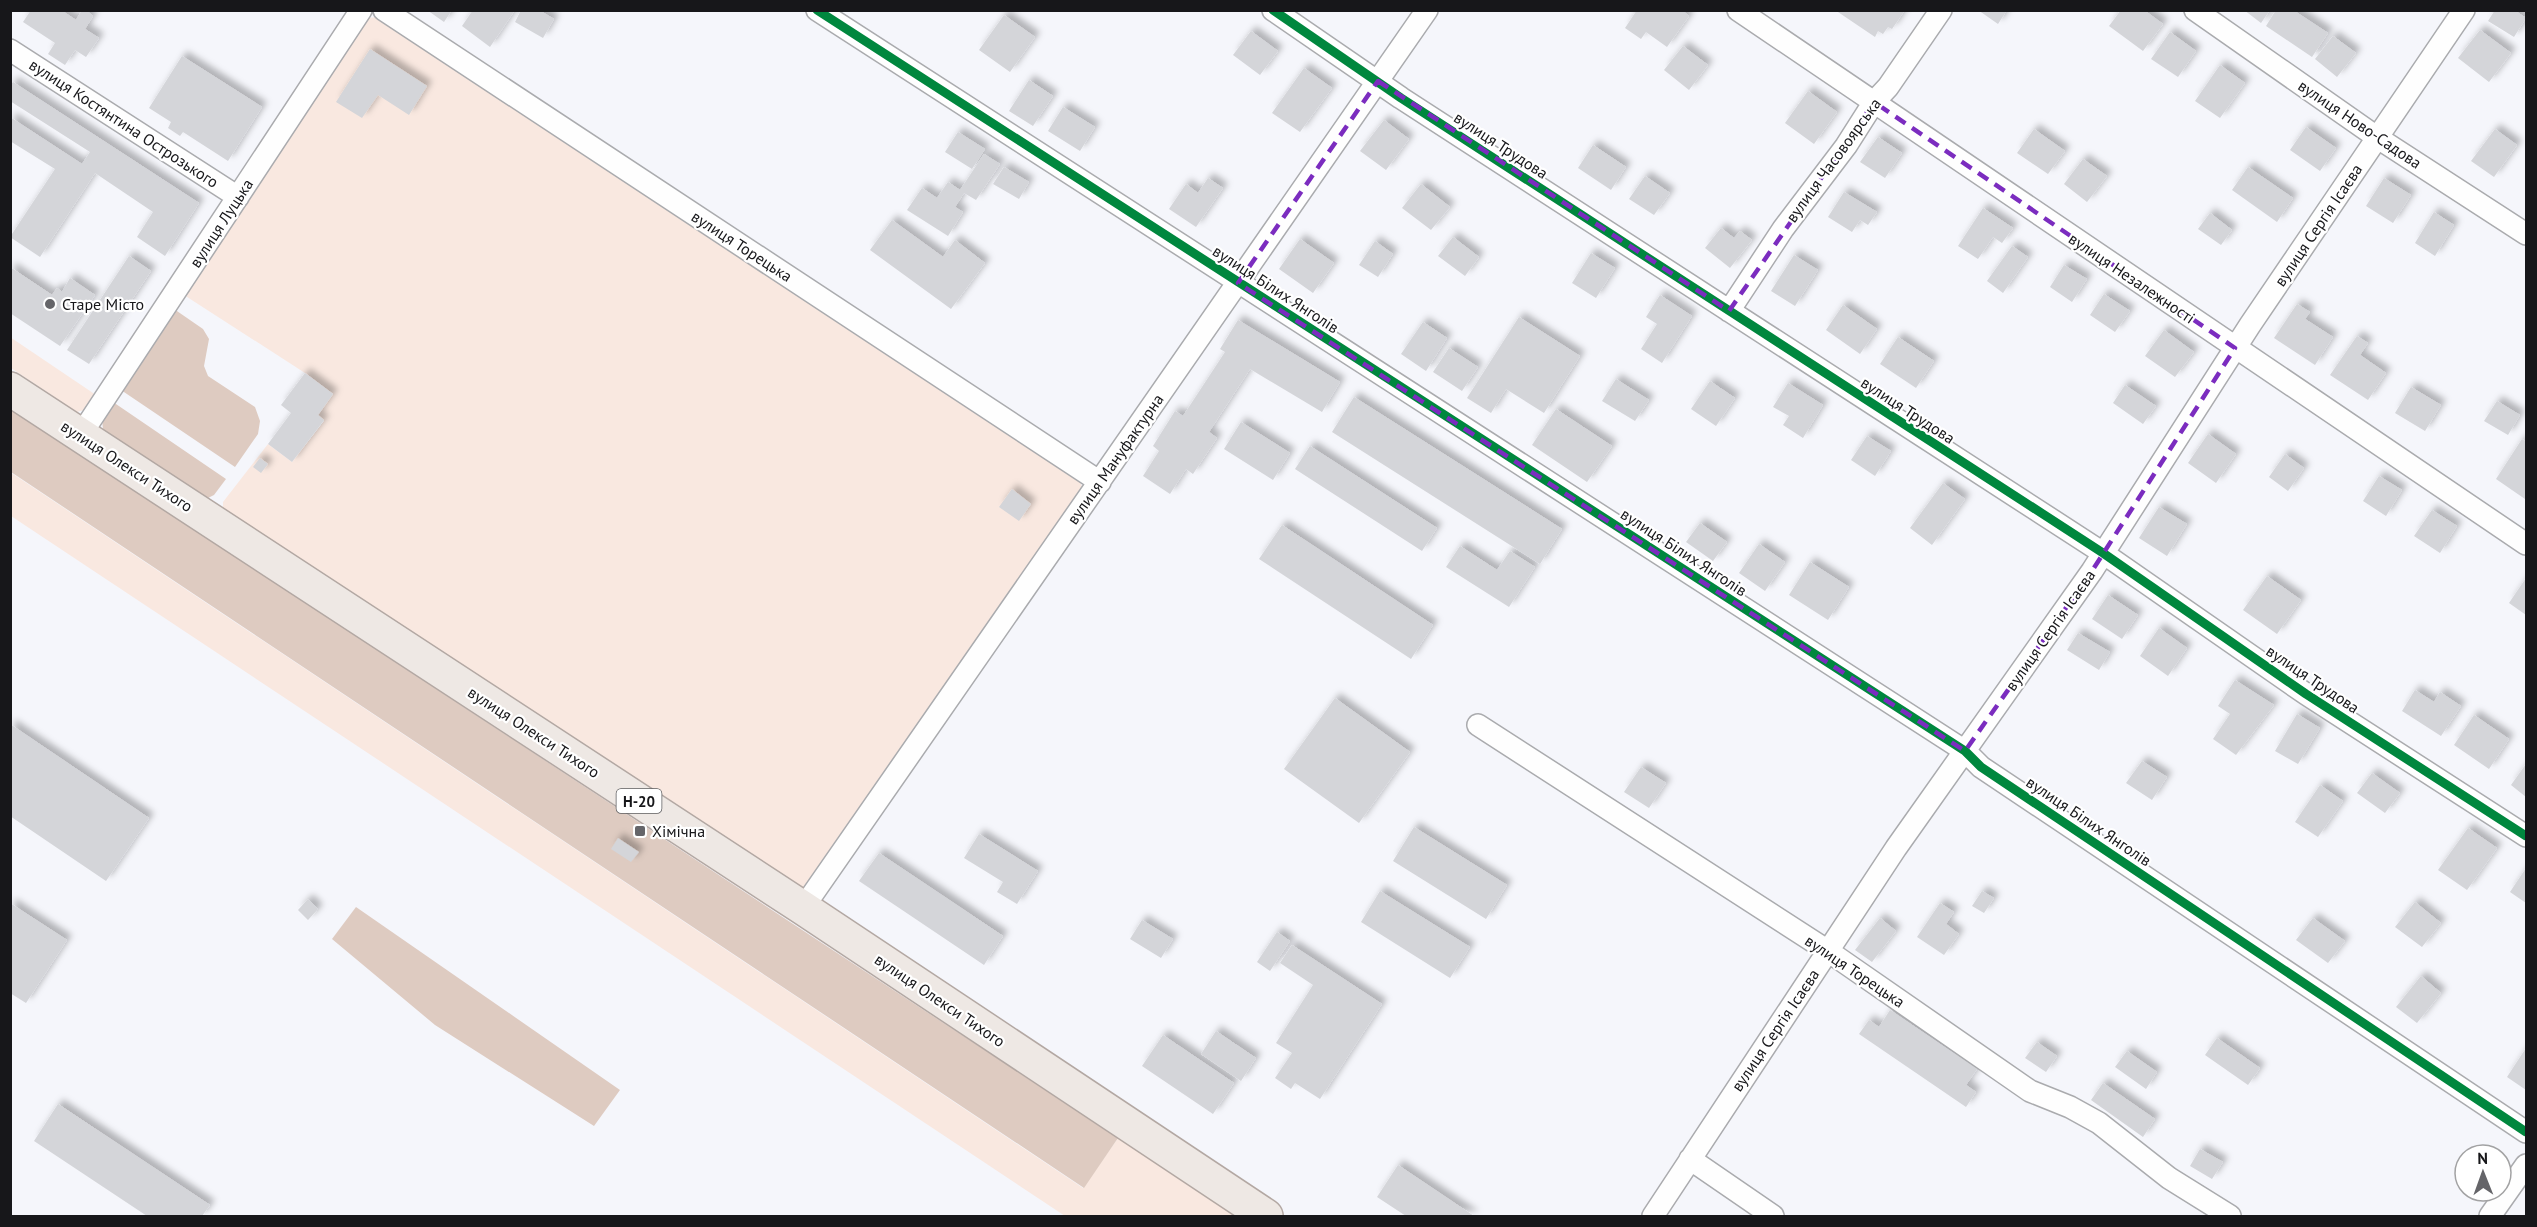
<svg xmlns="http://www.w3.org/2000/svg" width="2537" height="1227" font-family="'PT Sans',sans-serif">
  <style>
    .green { fill: #f9e8e0 }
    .forest { fill: #decbc1 }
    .building { fill: #d4d5d9; filter: url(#shadow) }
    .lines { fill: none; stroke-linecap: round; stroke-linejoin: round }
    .street-casing { stroke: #aaabae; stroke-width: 24 }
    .primary-casing { stroke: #b3a8a3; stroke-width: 36 }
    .street { stroke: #fefefe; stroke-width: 21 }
    .primary { stroke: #eee8e4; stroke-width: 33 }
    .cycleway-casing { stroke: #fff; stroke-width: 13 }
    .cycleway { stroke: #00873e; stroke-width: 9 }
    .marked { fill: none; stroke: #7b2cbf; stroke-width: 4.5; stroke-dasharray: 12 8; stroke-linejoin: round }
    .poi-dot { fill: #656569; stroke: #fff; stroke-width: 2 }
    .labels { text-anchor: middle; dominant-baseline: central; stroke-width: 4.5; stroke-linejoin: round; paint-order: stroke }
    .shield { fill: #fff; stroke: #5d5d5f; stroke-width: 1.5 }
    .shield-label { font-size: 15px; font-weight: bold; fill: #17171a }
    .street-label { font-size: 16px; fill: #17171a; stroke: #fff }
    .poi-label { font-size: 16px; fill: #17171a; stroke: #fff; text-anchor: start }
  </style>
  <defs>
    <filter id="shadow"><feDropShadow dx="5" dy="-5" stdDeviation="3" flood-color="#0004"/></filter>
  </defs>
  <rect width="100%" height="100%" fill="#f5f6fb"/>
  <path class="green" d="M379 17 1077 477 1083 488 804 889 223 510V502L268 444 292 462 324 421 318 415 333 394 305 373 184 295 367 18Z
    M10 337 96 395 88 409 77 412 11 368Z
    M10 472 1083 1188 1118 1138 1235 1216H1065L11 516Z"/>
  <path class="forest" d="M174 309 203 329 209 339 204 366 208 376 255 407 260 421 258 434 235 467 121 390Z
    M113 402 226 479 214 495 206 499 103 430 102 418Z
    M10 408 1118 1138 1084 1188 11 472Z
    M356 907 620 1090 594 1126 435 1025 332 939Z"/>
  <path class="building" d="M31 10H61L76 20 82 10H86L93 16 85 29 99 38 86 57 75 50 65 65 48 54 55 43 23 22Z
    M427 10H452L444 22Z
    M473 10H515L490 47 462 26Z
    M521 10H539L554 19 543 38 515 22Z
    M1637 10H1682L1689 16 1667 47 1646 32 1641 39 1625 28Z
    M1835 10H1905L1892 29 1888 27 1883 34 1878 31 1875 37Z
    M1978 10H2007L1998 24Z
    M2121 10H2144L2163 24 2143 51 2109 26Z
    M2244 10H2270L2261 23Z
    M2276 10H2293L2328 33 2312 57 2266 26Z
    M2495 10H2514L2526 18 2514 37 2488 21Z
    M1004 15 1035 37 1010 72 979 50Z
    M2480 30 2511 53 2489 82 2458 58Z
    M1251 31 1278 51 1260 75 1233 55Z
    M2170 32 2196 51 2178 77 2151 59Z
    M2333 36 2356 53 2337 77 2315 59Z
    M1683 46 1708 65 1689 90 1664 70Z
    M370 49 427 86 409 115 378 95 362 118 336 102Z
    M182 56 262 107 228 161 183 132 180 136 168 128 171 122 149 108Z
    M2220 65 2245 83 2220 118 2195 101Z
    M1304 68 1332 88 1300 132 1272 113Z
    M1029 80 1053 96 1033 126 1009 111Z
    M13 82 199 203 165 256 137 237 153 212 95 173 40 257 10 237 55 169 10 141V117L82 164 90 152 10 101V86Z
    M1808 91 1837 112 1814 144 1785 123Z
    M1063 107 1095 127 1080 151 1048 131Z
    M1384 120 1409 139 1386 170 1360 151Z
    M2306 127 2336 148 2320 171 2290 150Z
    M2034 129 2065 151 2048 174 2017 153Z
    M2495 129 2517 145 2494 177 2471 161Z
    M958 132 985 149 972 169 945 152Z
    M1878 137 1902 153 1885 178 1860 162Z
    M1593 145 1626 167 1611 190 1578 168Z
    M984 154 1000 164 976 200 964 193 955 207 963 212 948 236 907 210 922 188 937 198 948 182 960 190Z
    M2083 159 2107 176 2087 202 2064 184Z
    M1004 167 1029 182 1019 199 993 184Z
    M2248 167 2293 198 2277 222 2232 190Z
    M1645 176 1670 193 1654 215 1629 199Z
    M1208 178 1223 188 1196 227 1169 209 1186 184 1198 193Z
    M2384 178 2411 195 2393 223 2366 206Z
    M1421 184 1450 207 1431 230 1402 208Z
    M1844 192 1877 212 1868 225 1860 220 1852 232 1828 217Z
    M1983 208 2013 228 2002 243 1993 237 1978 259 1958 246Z
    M2434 212 2454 225 2435 256 2415 243Z
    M2210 213 2232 230 2221 245 2198 229Z
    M892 220 943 257 955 240 985 263 951 309 870 250Z
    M1721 228 1734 238 1740 231 1752 240 1730 268 1705 248Z
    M1453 237 1479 257 1465 276 1438 256Z
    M1300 239 1334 263 1313 293 1279 269Z
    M1375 241 1393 254 1378 277 1359 265Z
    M2012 246 2028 257 2003 293 1987 281Z
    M1591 253 1615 268 1596 298 1572 283Z
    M1794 255 1818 270 1795 306 1771 291Z
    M129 256 151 271 89 364 67 350Z
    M2064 265 2087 279 2072 302 2050 287Z
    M10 267 52 295 57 288 62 292 70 278 95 295 60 346 10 313Z
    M2104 294 2130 311 2115 332 2090 315Z
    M1660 295 1692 316 1662 363 1641 349 1657 324 1646 317Z
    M2297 304 2310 312 2305 319 2333 337 2315 365 2274 338Z
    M1843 305 1877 329 1860 354 1826 330Z
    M1519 317 1580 356 1544 413 1506 389 1491 413 1467 398Z
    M1238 320 1340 382 1322 412 1250 369 1209 432 1217 438 1193 474 1186 469 1170 494 1143 476 1159 451 1153 446 1175 411 1183 416 1225 352 1220 349Z
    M1423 322 1447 338 1426 371 1401 354Z
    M2164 330 2194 352 2175 377 2145 356Z
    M2357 336 2368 343 2360 355 2386 373 2368 400 2330 375Z
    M1898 337 1934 361 1916 388 1880 364Z
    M1449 348 1478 367 1462 391 1433 372Z
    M305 373 333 394 318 415 324 420 292 462 268 444 291 413 281 405Z
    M1616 379 1649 400 1635 421 1602 401Z
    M1710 381 1735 398 1716 426 1691 409Z
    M1788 383 1823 405 1803 438 1783 425 1789 416 1773 407Z
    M2125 385 2156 406 2143 424 2113 403Z
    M2411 387 2441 405 2425 431 2395 413Z
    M1354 397 1562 529 1540 564 1332 432Z
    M2497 401 2520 415 2508 435 2484 421Z
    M1556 409 1612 446 1587 482 1532 445Z
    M1241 422 1290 453 1273 480 1224 449Z
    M2208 434 2236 454 2216 483 2188 463Z
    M1867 436 1891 451 1875 476 1851 460Z
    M2522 439 2526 442 2525 499 2496 479Z
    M1310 446 1437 528 1422 551 1295 469Z
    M2285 454 2304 468 2288 491 2269 477Z
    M260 458 268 464 261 473 253 467Z
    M2379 476 2402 490 2386 516 2363 501Z
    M1943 483 1965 499 1932 545 1910 528Z
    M1012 489 1031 504 1019 521 999 507Z
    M2159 507 2187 524 2167 556 2139 538Z
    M2432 510 2457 526 2440 553 2414 536Z
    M1700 523 1727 542 1713 561 1686 542Z
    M1282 525 1433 625 1411 659 1259 559Z
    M1759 544 1785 562 1765 591 1739 573Z
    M1460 546 1497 570 1510 551 1535 567 1509 607 1446 567Z
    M1810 562 1849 587 1828 620 1789 595Z
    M2267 576 2301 600 2277 634 2243 610Z
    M2526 578V615L2509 603Z
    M2108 595 2138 615 2122 639 2092 619Z
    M2159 628 2187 648 2168 676 2140 656Z
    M2078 633 2110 652 2099 670 2067 650Z
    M2235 680 2274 705 2236 755 2213 739 2230 714 2218 706Z
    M2415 690 2434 702 2440 692 2461 706 2441 736 2402 711Z
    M1335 698 1410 752 1359 823 1284 769Z
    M2297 714 2320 728 2298 764 2275 751Z
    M2474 715 2509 739 2489 769 2454 745Z
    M10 724 149 818 106 881 10 816Z
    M2142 761 2167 777 2152 800 2126 783Z
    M2526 764V797L2511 785Z
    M1641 767 1666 783 1649 808 1624 792Z
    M2372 773 2400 793 2385 813 2357 793Z
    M2320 785 2343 801 2318 837 2295 822Z
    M1414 827 1507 885 1486 919 1393 861Z
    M2468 828 2497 848 2467 890 2438 870Z
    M979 834 1038 871 1017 904 997 892 1003 882 964 858Z
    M618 838 639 852 631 862 611 849Z
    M879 853 1003 936 984 965 859 881Z
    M2526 868V903L2510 892Z
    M1380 891 1470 947 1450 978 1361 922Z
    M1982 891 1994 898 1984 913 1972 906Z
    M308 899 318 909 308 920 298 910Z
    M2415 902 2441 923 2422 947 2395 927Z
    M10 903 67 940 26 1003 10 993Z
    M1940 903 1954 912 1946 924 1959 934 1944 955 1917 937Z
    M1880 918 1896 931 1872 962 1855 950Z
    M2313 918 2345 941 2328 963 2296 940Z
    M1142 920 1173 939 1161 958 1130 939Z
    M1277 932 1290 941 1270 971 1257 962Z
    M1292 945 1382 1004 1320 1099 1295 1083 1291 1089 1275 1078 1292 1053 1276 1043 1313 985 1280 963Z
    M2421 976 2441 993 2417 1023 2396 1007Z
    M1890 1010 1977 1069 1966 1085 1976 1092 1966 1107 1859 1034 1869 1020 1879 1027Z
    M1216 1031 1256 1058 1241 1081 1201 1054Z
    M1163 1035 1234 1083 1213 1114 1142 1066Z
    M2217 1038 2260 1068 2248 1085 2205 1055Z
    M2037 1042 2057 1056 2046 1072 2025 1058Z
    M2526 1048V1090L2507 1077Z
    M2127 1051 2157 1072 2146 1089 2115 1067Z
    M2103 1083 2155 1119 2143 1137 2091 1100Z
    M58 1104 210 1205 202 1216H147L34 1141Z
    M2200 1149 2223 1162 2212 1179 2190 1166Z
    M1398 1165 1474 1216H1406L1377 1197Z"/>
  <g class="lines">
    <g class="street-casing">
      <path id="street" d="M384 10 1100 482
        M817 10 1965 751 1981 767 2526 1132
        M1273 10 1401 98 2103 553 2306 694 2526 836
        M1738 10 2526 544
        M2195 10 2378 138 2526 234
        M10 50 238 197
        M1729 311 1783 229 1846 146 1874 102 1888 87 1941 10
        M80 436 361 10
        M1478 725 1828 951 2030 1091 2070 1107 2099 1123 2169 1178 2230 1216
        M803 908 1427 10
        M1690 1159 1773 1216
        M1653 1216 1896 848 2092 571 2250 325 2464 10
        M2490 1216 2526 1165"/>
    </g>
    <g class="primary-casing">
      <path id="primary" d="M10 389 803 908 1266 1216"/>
    </g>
    <use href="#street" class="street"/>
    <use href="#primary" class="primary"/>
    <g class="cycleway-casing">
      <path id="cycleway" d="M817 10 1965 751 1981 767 2526 1132
        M1273 10 1401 98 2103 553 2306 694 2526 836"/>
    </g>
    <use href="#cycleway" class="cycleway"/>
  </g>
  <path class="marked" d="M1378 81 1729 311 1874 102 2235 348 2092 571 1965 751 1238 283Z"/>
  <g class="poi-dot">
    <circle cx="50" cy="304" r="6"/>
    <rect x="634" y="825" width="12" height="12" rx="3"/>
  </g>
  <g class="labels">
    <rect class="shield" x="616.5" y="789" width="45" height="24" rx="4.5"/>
    <g class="shield-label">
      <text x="639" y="801">Н-20</text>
    </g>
    <g class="street-label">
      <text transform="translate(124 123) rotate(33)">вулиця Костянтина Острозького</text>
      <text transform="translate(2360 124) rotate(34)">вулиця Ново-Садова</text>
      <text transform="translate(1501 145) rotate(33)">вулиця Трудова</text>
      <text transform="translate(1833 160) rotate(-54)">вулиця Часовоярська</text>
      <text transform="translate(221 223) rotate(-57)">вулиця Луцька</text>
      <text transform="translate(2318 225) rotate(-56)">вулиця Сергія Ісаєва</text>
      <text transform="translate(742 246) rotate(33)">вулиця Торецька</text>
      <text transform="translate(2132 278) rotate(34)">вулиця Незалежності</text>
      <text transform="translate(1276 289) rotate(33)">вулиця Білих Янголів</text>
      <text transform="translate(1908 410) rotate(33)">вулиця Трудова</text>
      <text transform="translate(1115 459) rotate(-55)">вулиця Мануфактурна</text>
      <text transform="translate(127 466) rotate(33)">вулиця Олекси Тихого</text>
      <text transform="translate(1684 552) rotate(33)">вулиця Білих Янголів</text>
      <text transform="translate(2050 630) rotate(-55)">вулиця Сергія Ісаєва</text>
      <text transform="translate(2313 679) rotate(34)">вулиця Трудова</text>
      <text transform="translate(534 732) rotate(33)">вулиця Олекси Тихого</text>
      <text transform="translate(2089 821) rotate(34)">вулиця Білих Янголів</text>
      <text transform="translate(1855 971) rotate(34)">вулиця Торецька</text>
      <text transform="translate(940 1000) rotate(34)">вулиця Олекси Тихого</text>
      <text transform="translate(1775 1030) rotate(-56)">вулиця Сергія Ісаєва</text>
    </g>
    <g class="poi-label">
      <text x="62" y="304">Старе Місто</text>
      <text x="652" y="831">Хімічна</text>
    </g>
  </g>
  <rect width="2537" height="1227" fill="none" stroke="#17171a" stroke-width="24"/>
  <g transform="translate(2483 1173) rotate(359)"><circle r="28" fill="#ffffff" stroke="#a2a2a3" stroke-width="1.5"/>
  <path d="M0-4.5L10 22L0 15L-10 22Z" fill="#656569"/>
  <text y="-9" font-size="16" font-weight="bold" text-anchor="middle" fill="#17171a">N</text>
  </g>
</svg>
